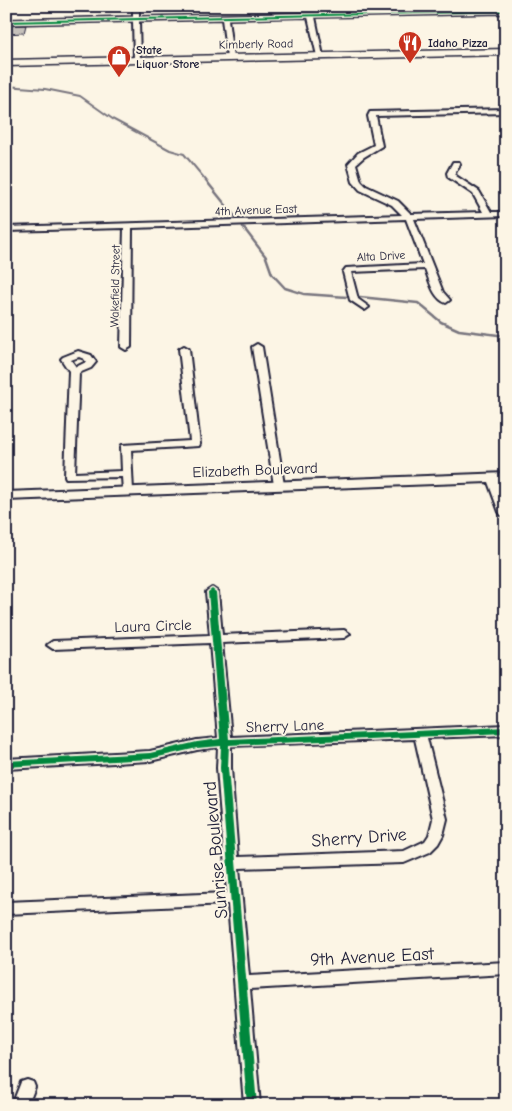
<svg xmlns="http://www.w3.org/2000/svg" width="512" height="1111" font-family="'Comic Neue',sans-serif">
  <style>
    .lines { fill: none; stroke-linecap: round; stroke-linejoin: round }
    .stream-far1 { stroke: #78757e; stroke-width: 2 }
    .stream { stroke: #78757e; stroke-width: 2.5 }
    .building { fill: #c6c1bb; stroke: #22223b }
    .minor-casing { stroke: #22223b; stroke-width: 4 }
    .tertiary-casing { stroke: #22223b; stroke-width: 4 }
    .primary-casing { stroke: #22223b; stroke-width: 3 }
    .minor { fill: #fcf5e5; fill-rule: evenodd }
    .tertiary { fill: #fcf5e5; fill-rule: evenodd }
    .primary { fill: #fcf5e5; fill-rule: evenodd }
    .cycleway-casing { stroke: #fcf5e5; stroke-width: 3 }
    .cycleway { fill: #00873e; fill-rule: evenodd }
    .labels { text-anchor: middle; dominant-baseline: central; stroke-width: 4; stroke-linejoin: round; paint-order: stroke }
    .far-poi-label { font-size: 12px; font-weight: bold; fill: #22223b; stroke: #fcf5e5; text-anchor: start }
    .far-street-label { font-size: 12px; fill: #22223b; stroke: #fcf5e5 }
    .street-label { font-size: 15px; fill: #22223b; stroke: #fcf5e5 }
    .near-street-label { font-size: 18px; fill: #22223b; stroke: #fcf5e5 }
  </style>
  <rect width="100%" height="100%" fill="#fcf5e5"/>
  <filter id="ink" filterUnits="userSpaceOnUse"><feTurbulence type="fractalNoise" baseFrequency=".02" numOctaves="2"/><feDisplacementMap in="SourceGraphic" scale="10" xChannelSelector="R" yChannelSelector="G"/><feConvolveMatrix kernelMatrix="1 2 1 2 8 2 1 2 1" color-interpolation-filters="sRGB"/></filter>
  <g filter="url(#ink)">
    <g class="lines">
      <path class="stream-far1" d="M6 86 45 89 80 96 114 120 170 150 184 154 209 184"/>
      <path class="stream" d="M208 183 237 219
        M243 227 266 257 272 274 285 288 304 294 347 297
        M360 297 418 303 441 322 459 330 506 336"/>
    </g>
    <path class="building" d="M26 25 24 33 6 34V26Z"/>
    <g class="lines">
      <g class="minor-casing">
        <path id="minor" d="M133 6H139V17L503 9 506 10V17L501 13 315 17 323 56 320 58 317 56 308 17 228 19 233 58 230 60 227 58 222 19 139 21 140 60 137 62 134 60 133 21 6 24V20L133 17Z
          M506 109V113L376 116 382 146 364 157 356 164 361 181 366 186 398 201 411 214 483 212 473 194 448 177 447 173 453 162H459L460 164 455 173 456 176 479 191 491 212H506V216L414 219 443 292 450 300 446 303C433 298 430 281 425 269L351 272 358 299 369 307 365 310 350 300 343 272 346 268 423 264 406 219 132 228 131 347 126 350 121 347 124 228 6 231V227L402 215 392 205 360 190 353 182 348 164 358 153 374 145 368 116 370 112Z
          M257 344 262 347 284 485 279 488 274 485 252 347Z
          M184 346 189 349 200 444 199 446 131 450 133 491 128 494 123 491 122 477 66 478 65 476 69 371 61 359 63 357 78 351 91 355 96 362 91 368 79 373 75 473 122 471 121 447 122 445 190 441 179 349ZM79 357 84 359 86 362 76 367 71 360Z
          M212 588 218 592 222 635 344 630 350 634 344 638 222 643 231 737 506 725V735L427 738 447 819 443 835 438 844 430 852 404 863 239 868 249 976 506 962V974L250 989 260 1105H244L228 904 6 914V902L227 893 217 768 218 747 197 750 150 761 6 769V759L150 751 197 740 218 738 210 643 53 649 47 645 53 641 210 635 206 592ZM415 739 433 819 429 835 425 841 404 851 238 857 231 768V746Z
          M27 1080 33 1082 35 1087 28 1105H12L21 1082Z"/>
      </g>
      <g class="tertiary-casing">
        <path id="tertiary" d="M506 473V481H502L506 491V516L501 515 499 512 488 482 6 500V492Z"/>
      </g>
      <g class="primary-casing">
        <path id="primary" d="M506 49V55L6 66V60Z"/>
      </g>
      <use href="#minor" class="minor"/>
      <use href="#tertiary" class="tertiary"/>
      <use href="#primary" class="primary"/>
      <g class="cycleway-casing">
        <path id="cycleway" d="M504 10 506 16 502 12 6 23V21Z
          M212 589 216 592 229 739 506 727V733L229 745 228 768 257 1105H247L220 768 221 746 197 748 150 759 6 767V761L150 753 197 742 220 739 208 592Z"/>
      </g>
      <use href="#cycleway" class="cycleway"/>
    </g>
  </g>
  <defs>
    <g id="restaurant-pin" transform="scale(1.25)"><path d="M0 17L-7.5 6A9.5 9.5 0 1 1 7.5 6Z" fill="#c8321e" stroke="#fcf5e5"/><path d="M-5-6h1v4h1v-4h1v4h1v-4h1v5L-1.5 .5V6h-2V.5L-5-1ZM5-6V6H3V1.5H1.5Q1.5-4 5-6Z" fill="#fff"/></g>
    <g id="shop-pin" transform="scale(1.25)"><path d="M0 17L-7.5 6A9.5 9.5 0 1 1 7.5 6Z" fill="#c8321e" stroke="#fcf5e5"/><path d="M-5-2.5h2.3a2.7 3.5 0 0 1 5.4 0H5L5.5 6h-11ZM-1.5-2.5h3a1.5 2.3 0 0 0-3 0Z" fill="#fff"/></g>
  </defs>
  <g fill-rule="evenodd">
    <use href="#restaurant-pin" x="410" y="43"/>
    <use href="#shop-pin" x="119" y="57"/>
  </g>
  <g class="labels">
    <g class="far-poi-label">
      <text x="428" y="43">Idaho Pizza</text>
      <text x="136" y="50">State<tspan x="136" dy="14">Liquor Store</tspan></text>
    </g>
    <g class="far-street-label">
      <text transform="translate(256 44) rotate(-1)">Kimberly Road</text>
      <text transform="translate(256 210) rotate(-2)">4th Avenue East</text>
      <text transform="translate(381 256) rotate(-3)">Alta Drive</text>
      <text transform="translate(115 286) rotate(-89)">Wakefield Street</text>
    </g>
    <g class="street-label">
      <text transform="translate(255 470) rotate(-2)">Elizabeth Boulevard</text>
      <text transform="translate(153 626) rotate(-2)">Laura Circle</text>
      <text transform="translate(285 726) rotate(-2)">Sherry Lane</text>
    </g>
    <g class="near-street-label">
      <text transform="translate(359 838) rotate(-4)">Sherry Drive</text>
      <text transform="translate(216 850) rotate(-95)">Sunrise Boulevard</text>
      <text transform="translate(372 957) rotate(-3)">9th Avenue East</text>
    </g>
  </g>
  <rect width="512" height="1111" fill="none" stroke="#fcf5e5" stroke-width="25"/>
  <rect x="12" y="12" width="487" height="1086" fill="none" stroke="#22223b" stroke-width="2" filter="url(#ink)"/>
</svg>
